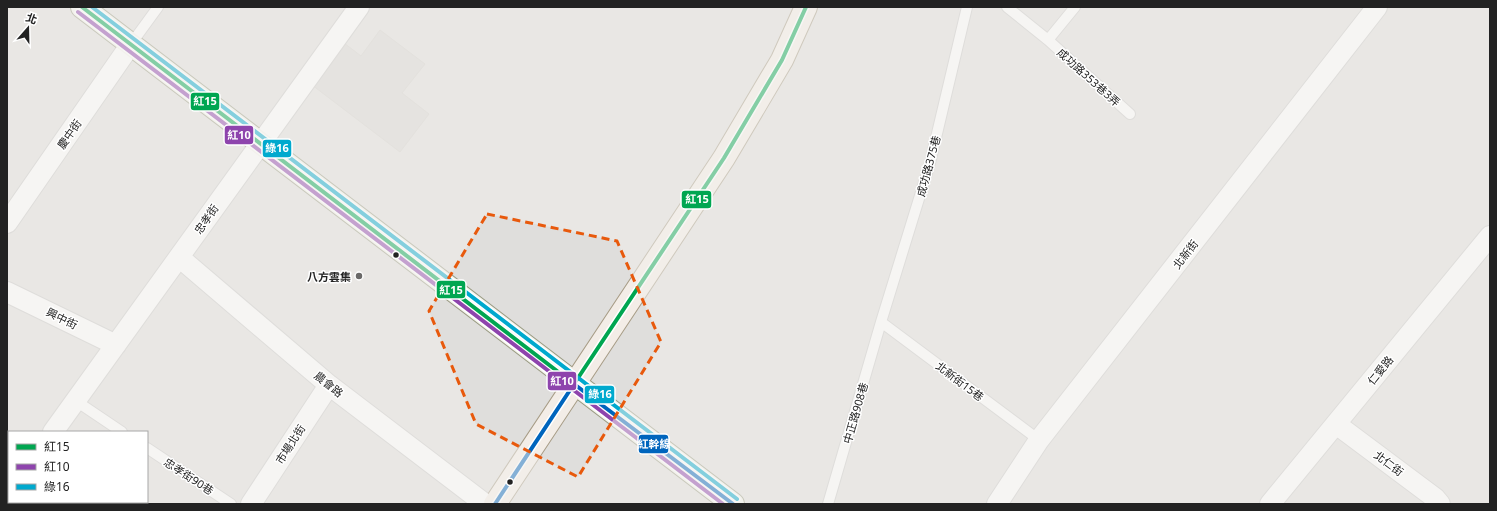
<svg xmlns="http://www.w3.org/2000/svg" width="1497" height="511" font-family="'Noto Sans','Noto Sans TC',sans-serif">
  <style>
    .residential { fill: #dfdedc; fill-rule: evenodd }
    .building { fill: #d7d4d2; stroke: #d3d0cc }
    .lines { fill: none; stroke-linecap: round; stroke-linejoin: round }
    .lane-casing { stroke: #c9c8c7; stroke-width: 12 }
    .street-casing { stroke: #c9c8c7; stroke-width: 22 }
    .secondary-casing { stroke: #999a82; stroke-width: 24 }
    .primary-casing { stroke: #a79c86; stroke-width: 24 }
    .lane { stroke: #fdfcfc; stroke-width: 10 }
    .street { stroke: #fdfcfc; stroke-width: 20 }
    .secondary { stroke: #f4f4ed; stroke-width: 22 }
    .primary { stroke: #f3ede7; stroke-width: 22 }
    .bus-1-casing { stroke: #fff; stroke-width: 7 }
    .bus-2-casing { stroke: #fff; stroke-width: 7 }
    .bus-3-casing { stroke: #fff; stroke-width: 7 }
    .bus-4-casing { stroke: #fff; stroke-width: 7 }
    .bus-1 { stroke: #00a651; stroke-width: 4 }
    .bus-2 { stroke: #8e44ad; stroke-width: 4 }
    .bus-3 { stroke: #00a9ce; stroke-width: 4 }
    .bus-4 { stroke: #0065bd; stroke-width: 4 }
    .marked { fill: none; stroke: #e8590c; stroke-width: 3; stroke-dasharray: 8 5; stroke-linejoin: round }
    .bus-dot { fill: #222; stroke: #fff; stroke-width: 1.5 }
    .poi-dot { fill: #6a6968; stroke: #fff; stroke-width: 1.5 }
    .labels { text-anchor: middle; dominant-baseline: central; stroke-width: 3; stroke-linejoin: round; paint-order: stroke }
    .street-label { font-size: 11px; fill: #222; stroke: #fff }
    .poi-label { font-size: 11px; font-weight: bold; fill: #222; stroke: #fff; text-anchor: end }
    .line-badge { stroke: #fff; stroke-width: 1.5 }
    .badge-label { font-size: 11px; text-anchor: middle; font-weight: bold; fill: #fff }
  </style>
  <rect width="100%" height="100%" fill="#f0eeeb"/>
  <path class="residential" d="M7 7H1490V504H7ZM9 432H147V502H9Z"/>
  <path class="building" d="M380 30 425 64 402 93 429 114 400 152 312 85 344 43 361 56Z"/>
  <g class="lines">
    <g class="lane-casing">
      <path id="lane" d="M1007 7 1048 40 1130 114
        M1048 40 1075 7
        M131 44 158 7
        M881 322 1039 440
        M76 401 122 432
        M147 448 231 504
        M828 504 881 322 930 163 967 7"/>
    </g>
    <g class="street-casing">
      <path id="street" d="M7 223 131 44
        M180 258 329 385 485 504
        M7 292 116 345
        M1336 424 1435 498 1440 504
        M53 432 359 7
        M7 496 9 493
        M251 504 329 385
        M997 504 1039 440 1377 7
        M1270 504 1490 236"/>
    </g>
    <g class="secondary-casing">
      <path id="secondary" d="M82 7 733 504"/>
    </g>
    <g class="primary-casing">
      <path id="primary" d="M495 504 724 158 782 60 806 7"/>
    </g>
    <use href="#lane" class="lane"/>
    <use href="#street" class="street"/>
    <use href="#secondary" class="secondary"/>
    <use href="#primary" class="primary"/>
    <g class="bus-1-casing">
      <path id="bus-1" d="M82 7 574 384
        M574 384 724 158 782 60 806 7"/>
    </g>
    <g class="bus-2-casing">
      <path id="bus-2" d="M78 12 723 504"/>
    </g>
    <g class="bus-3-casing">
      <path id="bus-3" d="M92 7 737 499"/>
    </g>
    <g class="bus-4-casing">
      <path id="bus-4" d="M574 384 733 504
        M495 504 574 384"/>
    </g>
    <use href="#bus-1" class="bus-1"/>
    <use href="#bus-2" class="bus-2"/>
    <use href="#bus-3" class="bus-3"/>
    <use href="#bus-4" class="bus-4"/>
  </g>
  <path d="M0 0H1497V511H0ZM487 214 617 241 661 342 578 477 476 424 429 311Z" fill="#f0eeeb" fill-opacity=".55" fill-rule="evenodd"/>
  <path class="marked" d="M487 214 617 241 661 342 578 477 476 424 429 311Z"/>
  <g class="bus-dot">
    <circle cx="396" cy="255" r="3.5"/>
    <circle cx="510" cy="482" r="3.5"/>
  </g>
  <circle class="poi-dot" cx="359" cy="276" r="4"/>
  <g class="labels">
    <g class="street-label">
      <text transform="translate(1089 77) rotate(42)">成功路353巷3弄</text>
      <text transform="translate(69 134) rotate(-55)">慶中街</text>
      <text transform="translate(928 166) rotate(-75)">成功路375巷</text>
      <text transform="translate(206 219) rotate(-55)">忠孝街</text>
      <text transform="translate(1185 254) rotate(-52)">北新街</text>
      <text transform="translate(62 318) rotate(26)">興中街</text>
      <text transform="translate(1380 370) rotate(-51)">仁愛路</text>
      <text transform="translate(960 381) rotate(37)">北新街15巷</text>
      <text transform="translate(329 384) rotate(39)">農會路</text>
      <text transform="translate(855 413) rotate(-74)">中正路908巷</text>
      <text transform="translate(290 444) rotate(-57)">市場北街</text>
      <text transform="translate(1389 463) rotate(37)">北仁街</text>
      <text transform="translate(189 476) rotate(33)">忠孝街90巷</text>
    </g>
    <g class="poi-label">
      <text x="351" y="276">八方雲集</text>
    </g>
  </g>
  <g class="line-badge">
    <rect x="190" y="92" width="30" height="19" rx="4" fill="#00a651"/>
    <rect x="224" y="125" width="30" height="20" rx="4" fill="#8e44ad"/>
    <rect x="262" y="139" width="30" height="19" rx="4" fill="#00a9ce"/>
    <rect x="681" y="190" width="31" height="19" rx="4" fill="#00a651"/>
    <rect x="436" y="280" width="30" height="19" rx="4" fill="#00a651"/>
    <rect x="547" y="371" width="30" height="20" rx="4" fill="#8e44ad"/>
    <rect x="584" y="385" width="31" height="19" rx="4" fill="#00a9ce"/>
    <rect x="638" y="434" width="31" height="20" rx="4" fill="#0065bd"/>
  </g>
  <g class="badge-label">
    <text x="205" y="105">紅15</text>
    <text x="239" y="139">紅10</text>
    <text x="277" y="152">綠16</text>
    <text x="697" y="203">紅15</text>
    <text x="451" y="294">紅15</text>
    <text x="562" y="385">紅10</text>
    <text x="600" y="398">綠16</text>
    <text x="654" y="448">紅幹線</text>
  </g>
  <rect width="1497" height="511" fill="none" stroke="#222222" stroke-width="16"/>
  <rect x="8" y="431" width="140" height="72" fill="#ffffff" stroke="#a7a7a7"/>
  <rect x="16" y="444" width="20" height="6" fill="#00a651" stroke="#a7a7a7"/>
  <text x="44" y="451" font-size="12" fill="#222222">紅15</text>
  <rect x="16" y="464" width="20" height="6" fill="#8e44ad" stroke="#a7a7a7"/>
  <text x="44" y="471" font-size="12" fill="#222222">紅10</text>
  <rect x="16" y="484" width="20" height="6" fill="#00a9ce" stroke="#a7a7a7"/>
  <text x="44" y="491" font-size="12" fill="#222222">綠16</text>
  <g transform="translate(28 28) rotate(20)" stroke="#ffffff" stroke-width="3" paint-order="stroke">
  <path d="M0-3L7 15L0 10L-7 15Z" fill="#222222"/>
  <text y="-6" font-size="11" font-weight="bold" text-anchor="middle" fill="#222222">北</text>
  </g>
</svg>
